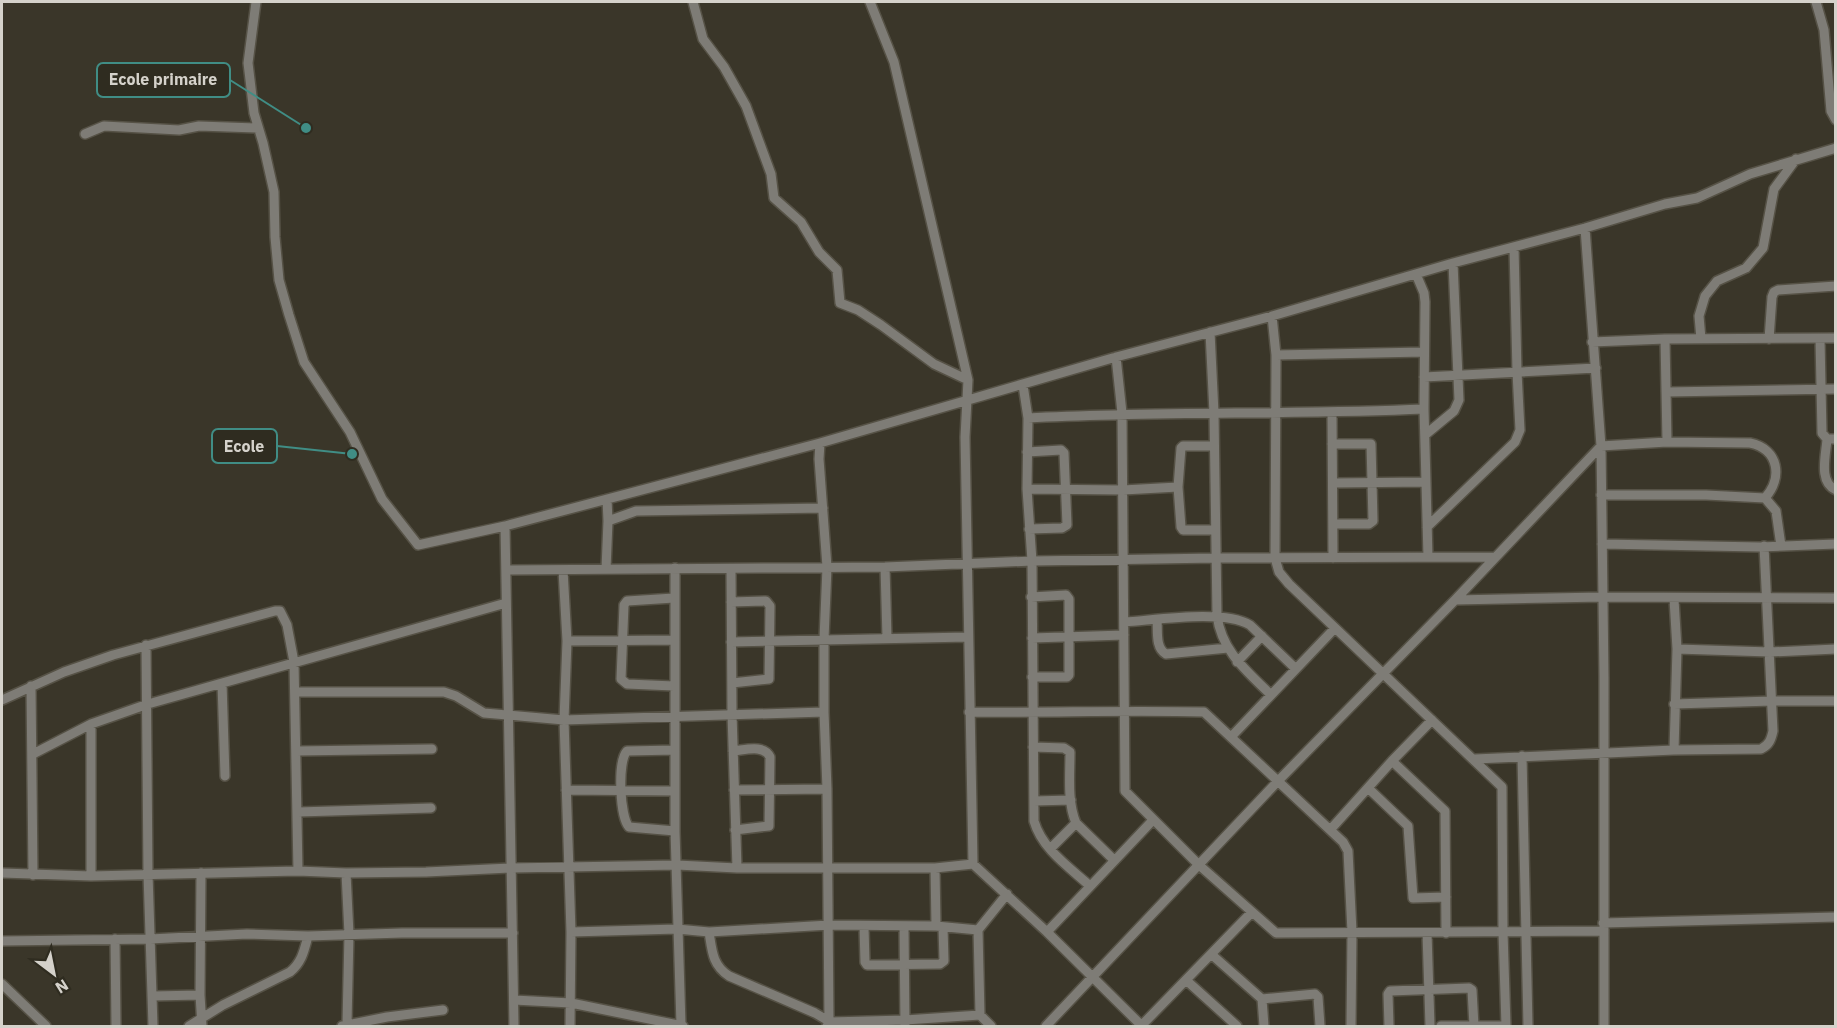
<svg xmlns="http://www.w3.org/2000/svg" width="1837" height="1028" font-family="'IBM Plex Sans',sans-serif">
  <style>
    .lines { fill: none; stroke-linecap: round; stroke-linejoin: round }
    .minor-casing { stroke: #565246; stroke-width: 12 }
    .minor { stroke: #7e7c76; stroke-width: 9 }
    .leader { fill: none; stroke: #408d85; stroke-width: 2 }
    .callout-dot { fill: #408d85; stroke: #2f2c20; stroke-width: 2 }
    .callout { fill: #2f2c20; stroke: #408d85; stroke-width: 2 }
    .callout-label { font-size: 16px; text-anchor: middle; font-weight: bold; fill: #d5d2cb }
  </style>
  <rect width="100%" height="100%" fill="#3a3629"/>
  <g class="lines">
    <g class="minor-casing">
      <path id="minor" d="M256 2 248 63 254 113 263 143 274 192 275 237 279 280 289 315 304 362 350 432 382 499 418 545 505 526 820 443 1116 357 1272 316 1453 263 1585 228 1665 204 1697 198 1750 174 1836 148
        M693 2 703 39 724 67 746 106 771 174 774 198 801 222 819 252 837 270 840 303 858 310 881 325 934 364 968 380
        M870 2 894 62 968 380 965 437 973 864
        M1816 2 1824 30 1831 111 1836 120
        M85 134 104 126 179 130 199 126 258 128
        M1585 228 1601 446 1604 677V1026
        M1416 274 1424 293 1425 302 1424 409 1428 557
        M1272 316 1276 355 1275 558 1279 572 1289 584 1502 787 1503 932 1506 1026
        M1210 332 1214 413 1217 616C1222 652 1247 671 1271 695
        M1665 339 1667 442
        M1701 339 1699 316 1705 296 1717 281 1746 268 1763 248 1774 189 1796 159
        M1769 339 1772 297 1774 292 1778 290 1836 286
        M1820 339 1822 433 1827 439H1836
        M1592 342 1665 339 1836 338
        M1276 355 1424 352
        M1116 357 1122 413 1125 791 1199 865 1276 933 1604 931
        M1424 377 1596 368
        M1023 385 1028 418 1027 489 1032 561 1034 821C1042 849 1069 867 1090 886
        M1667 392 1836 389
        M1332 413 1333 558
        M1028 418C1160 411 1292 415 1424 409
        M1425 435 1454 411 1459 400 1453 263
        M1827 439C1826 455 1818 482 1836 490
        M820 443 819 459 827 567 824 639V712L827 789 829 1022 827 1026
        M1332 444H1371L1373 521 1369 524H1333
        M1214 446H1183L1181 448 1178 487 1181 527 1183 530H1215
        M1027 452 1061 450 1064 453 1067 525 1062 528 1029 529
        M1333 483 1426 482
        M1027 489 1123 490 1178 487
        M1601 495H1706L1765 498 1776 511 1781 546
        M607 499 608 521
        M505 526 514 1026
        M1427 527 1515 442 1520 430 1517 372 1514 247
        M1602 544 1760 547 1836 544
        M885 567 887 638
        M675 568V831L681 1025
        M606 569 608 521 636 511 823 508
        M731 569 732 714 737 868
        M506 570 885 567 1032 561 1216 558 1495 557
        M563 570 567 641 564 720 571 932 570 1026
        M1031 597 1066 595 1069 599V675L1067 677H1032
        M674 598 627 601 624 605 621 679 627 684 674 686
        M1674 599 1677 649 1770 652 1836 649
        M1455 600 1602 597 1836 598
        M731 602 766 601 770 606 769 679 732 683
        M1157 620C1158 631 1155 648 1166 654L1228 648
        M1125 622C1156 620 1224 609 1250 625L1296 669
        M1032 638 1124 635
        M567 641 675 640
        M731 642 968 637
        M146 645 148 874 153 1026
        M1677 649 1674 750 1761 749C1769 745 1771 740 1773 731L1764 546
        M1237 662 1262 636
        M222 683 225 776
        M31 686 33 875
        M295 692H444L456 696 484 713 564 720 824 712
        M2 700 64 672 113 655 275 611H280L287 625 294 662 298 871
        M1674 704 1772 701H1836
        M969 712C1047 713 1126 710 1204 712L1343 842 1348 851 1352 932 1351 1026
        M1231 737 1335 628
        M1033 747 1064 748 1070 752C1070 775 1067 802 1076 823L1114 860
        M296 751 432 749
        M733 751C745 750 764 744 770 757L769 826 735 830
        M33 754 91 724 148 704 506 603
        M1522 756 1528 1026
        M1475 759 1674 750
        M1392 761 1445 811 1446 933
        M1368 788 1408 826 1413 898 1446 897
        M566 790 675 791
        M734 790 827 789
        M1034 801 1071 800
        M298 812 431 808
        M1330 830 1392 761 1432 720
        M675 831 629 827C620 817 617 762 627 751L675 750
        M1050 849 1076 823
        M935 868 936 926
        M2 873 91 876 298 871 346 873 426 872 511 868 677 865 737 868H935L973 864 1047 932 1142 1026
        M201 873 200 995 202 1026
        M346 873 349 934 347 1024
        M91 876V724
        M1603 923 1836 917
        M904 926 905 1026
        M864 927 865 962 867 965 940 964 944 961 943 927
        M571 932 677 929 709 932 829 925 936 926 978 930
        M709 932C712 950 712 965 729 976L815 1013 837 1026
        M1047 932 1153 820
        M1427 933 1430 1026
        M115 939 116 1026
        M2 941 150 939 247 934 308 936 402 933H513
        M1211 954 1262 999 1264 1026
        M1186 980 1237 1026
        M2 984 46 1026
        M153 996 200 995
        M1262 999 1315 994 1318 997 1320 1026
        M514 1000 571 1003 683 1026
        M830 1022 905 1020 980 1015
        M189 1026 223 1005 290 972C302 962 304 951 308 936
        M342 1026 387 1017 443 1010
        M991 1026 980 1015 978 930 1007 894
        M1046 1026 1279 780 1455 600 1601 446 1667 442 1750 443C1779 449 1783 478 1765 498
        M1141 1026 1252 912
        M1389 1026 1388 994 1390 991 1469 988 1472 990 1474 1026
        M1441 1026H1506"/>
    </g>
    <use href="#minor" class="minor"/>
  </g>
  <path class="leader" d="M306 128L230 80M352 454L277 446"/>
  <g class="callout-dot">
    <circle cx="306" cy="128" r="6"/>
    <circle cx="352" cy="454" r="6"/>
  </g>
  <g class="callout">
    <rect x="97" y="63" width="133" height="34" rx="6"/>
    <rect x="212" y="429" width="65" height="34" rx="6"/>
  </g>
  <g class="callout-label">
    <text x="163" y="85">Ecole primaire</text>
    <text x="244" y="452">Ecole</text>
  </g>
  <rect width="1837" height="1028" fill="none" stroke="#d5d2cb" stroke-width="6"/>
  <g transform="translate(54 974) rotate(148)" stroke="#2f2c20" stroke-width="4.5" paint-order="stroke">
  <path d="M0-4.5L10 22L0 15L-10 22Z" fill="#d5d2cb"/>
  <text y="-9" font-size="16" font-weight="bold" text-anchor="middle" fill="#d5d2cb">N</text>
  </g>
</svg>
